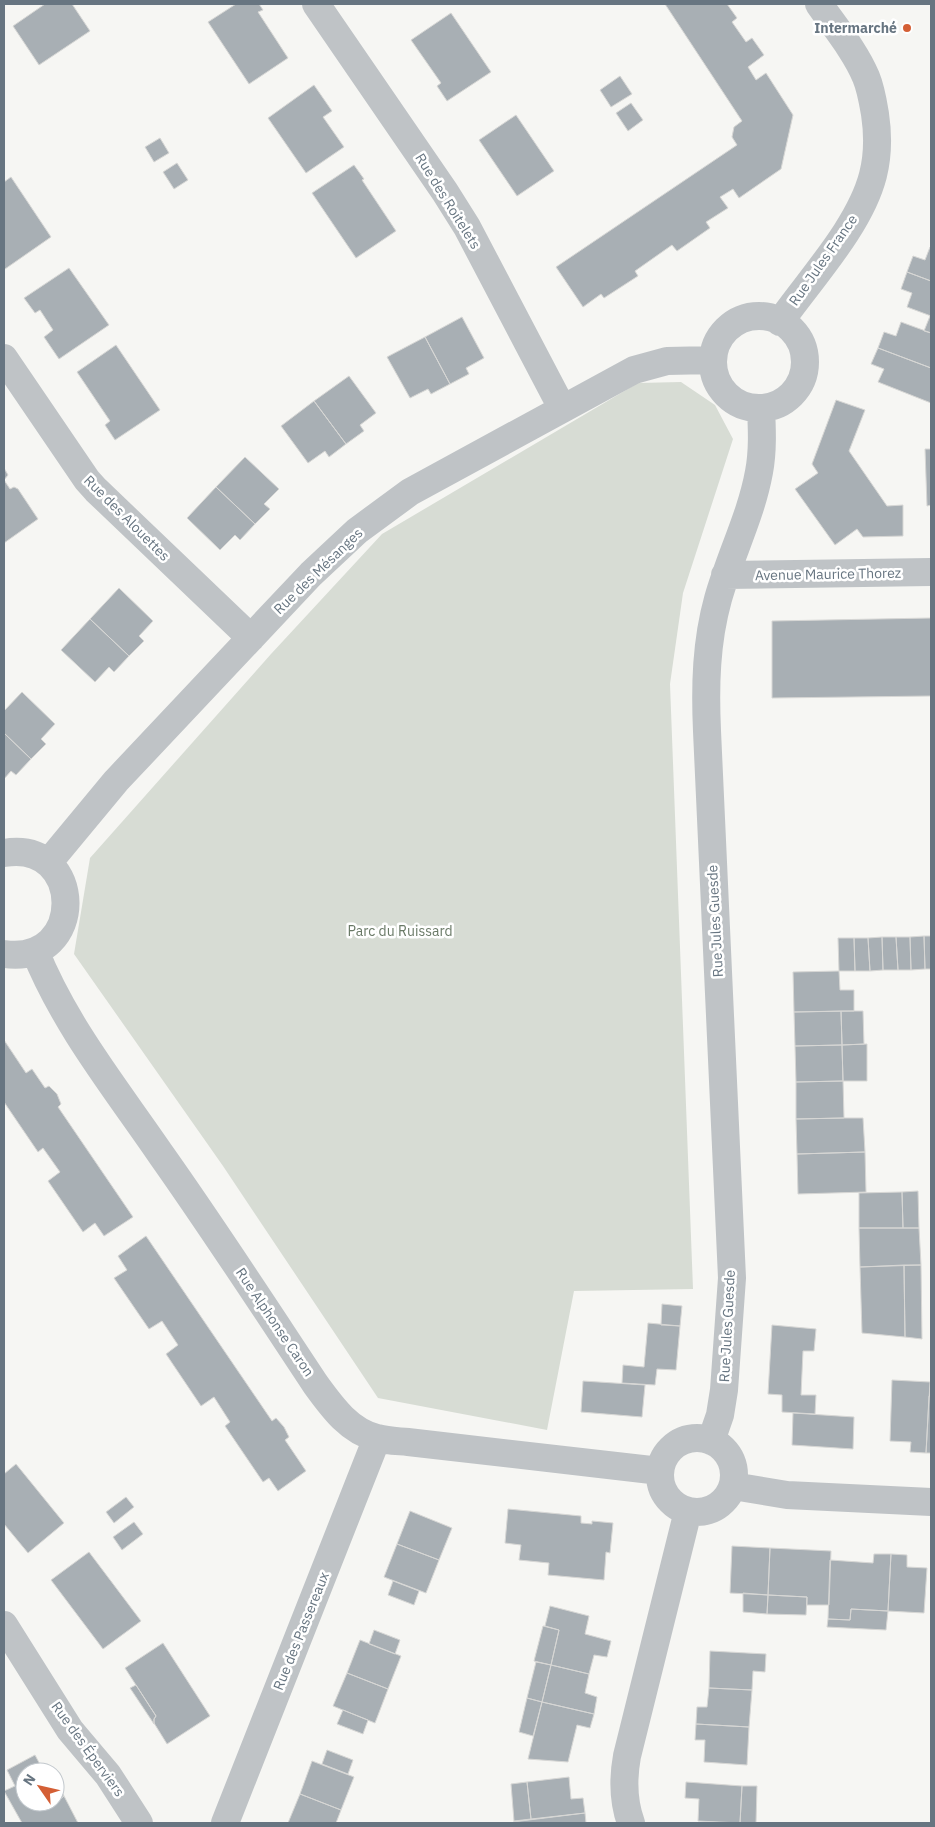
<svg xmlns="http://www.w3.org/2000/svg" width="935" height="1827" font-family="'IBM Plex Sans',sans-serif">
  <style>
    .green { fill: #d7dcd4 }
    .building { fill: #a8afb4; stroke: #d7d7d5 }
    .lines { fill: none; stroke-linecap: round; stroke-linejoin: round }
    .minor { stroke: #bfc3c6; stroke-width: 28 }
    .poi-dot { fill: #d45f35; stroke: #fff; stroke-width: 2 }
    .labels { text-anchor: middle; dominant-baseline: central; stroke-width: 5; stroke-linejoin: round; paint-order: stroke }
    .poi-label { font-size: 14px; font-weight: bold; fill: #677581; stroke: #fff; text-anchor: end }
    .street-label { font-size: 14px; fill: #677581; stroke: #fff }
    .park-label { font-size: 14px; fill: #697966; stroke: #fff }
  </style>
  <rect width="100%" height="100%" fill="#f6f6f3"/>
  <path class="green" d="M681 382 715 405 733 439 683 593 670 684 693 1289 574 1291 547 1430 378 1398 223 1166 74 954 90 858 271 654 382 534 638 383Z"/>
  <path class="building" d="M45 4H72L90 31 39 65 13 26Z
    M236 4H259L263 10 258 12 288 58 249 84 208 22Z
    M665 4H727L737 18 732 22 746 42 752 38 764 55 748 67 756 80 766 73 793 115 781 169 739 198 733 189 720 197 728 208 706 222 710 228 677 251 672 245 635 271 638 276 604 298 601 294 583 307 556 267 737 145 732 137 734 127 742 121Z
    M451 13 491 72 447 101 437 86 441 83 411 40Z
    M620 76 632 94 611 107 600 90Z
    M314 85 332 111 323 117 344 147 306 173 268 118Z
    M631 103 643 120 628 131 616 113Z
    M516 115 554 171 517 196 479 140Z
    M160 138 169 153 154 162 145 147Z
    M177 163 188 180 174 189 163 172Z
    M354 165 364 179 362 180 396 231 356 258 312 193Z
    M11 177 51 237 5 269 4 266V182Z
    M930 247H931V281L907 272 913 256 925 260Z
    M69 268 109 325 59 359 44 337 53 330 40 310 35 313 24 298Z
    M907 272 931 281V316L907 307 912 293 901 289Z
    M930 316H931V333L924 331Z
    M462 317 484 358 466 368 469 374 450 384 425 337Z
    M901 322 931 333V368L878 348 884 332 896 336Z
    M425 337 450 384 431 394 428 389 410 398 387 357Z
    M116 345 160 410 115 440 105 425 110 421 77 372Z
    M878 348 931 368V403L878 382 884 369 871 364Z
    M349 376 376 413 360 425 364 431 346 444 314 401Z
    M836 400 865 410 849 451 887 506 903 505V536L863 537 857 529 835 545 795 489 818 473 812 464Z
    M314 401 346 444 329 457 325 451 308 463 281 426Z
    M925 449H931V505L927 506Z
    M245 457 279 489 264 504 270 509 255 524 216 487Z
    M4 468 8 475 4 480 10 489 14 487 18 489 38 519 4 543Z
    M216 487 255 524 240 540 235 535 220 550 187 518Z
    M119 588 153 621 139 636 144 641 129 656 90 619Z
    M931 618V696L772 698V621Z
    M90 619 129 656 114 672 109 667 95 682 61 650Z
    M22 692 55 724 41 739 46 744 31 759 4 733V711Z
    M4 733 31 759 16 775 11 771 4 779Z
    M924 936 925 969 911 970 910 937Z
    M924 936H931V969H925Z
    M882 937H896L898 970H883Z
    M882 937 883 970 870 971 868 938Z
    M896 937H910L911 970H898Z
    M838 938H854L855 971H839Z
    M854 938H868L870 971H855Z
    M839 971 840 990H854V1011L794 1012 793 972Z
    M841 1011 842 1045 795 1046 794 1012Z
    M841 1011H863L864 1044 842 1045Z
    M4 1040 26 1073 32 1069 45 1088 49 1086 57 1094 61 1104 58 1107 133 1217 104 1236 95 1223 83 1232 48 1181 60 1172 43 1148 38 1152 4 1102Z
    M867 1044V1081H843L842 1045Z
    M842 1045 843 1081 796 1082 795 1046Z
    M843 1081 844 1118 796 1119V1082Z
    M844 1118H863L865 1152 797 1154 796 1119Z
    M865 1152 866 1192 798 1194 797 1154Z
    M918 1191 919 1228H903L902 1192Z
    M902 1192 903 1228H859V1193Z
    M859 1228H919L921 1265 860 1267Z
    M146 1236 272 1421 276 1418 284 1427 289 1437 285 1440 306 1471 278 1491 269 1478 263 1482 225 1426 230 1422 214 1397 201 1406 166 1354 178 1345 162 1321 149 1329 114 1278 127 1270 118 1256Z
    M904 1265 905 1337 862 1333 860 1267Z
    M904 1265H921L922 1339 905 1337Z
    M662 1304 682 1306 680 1326 661 1325Z
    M648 1323 680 1326 676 1370 657 1369 655 1385 622 1383 623 1365 644 1367Z
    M772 1325 816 1329 814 1351H803L801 1395H816L815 1414 782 1412V1395L768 1394Z
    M892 1380 930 1382 926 1453 910 1452 911 1442 890 1441Z
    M583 1381 645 1385 642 1417 581 1412Z
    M929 1396 931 1397V1453H926Z
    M793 1413 854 1417 853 1449 792 1445Z
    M16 1464 64 1523 28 1553 4 1524V1474Z
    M126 1497 134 1507 114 1523 106 1512Z
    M508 1509 581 1516V1523L592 1524V1521L613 1523 610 1553 606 1552 604 1580 548 1575 549 1563 519 1560 521 1545 505 1543Z
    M410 1511 452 1528 439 1560 397 1544Z
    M134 1522 143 1534 122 1550 113 1537Z
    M397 1544 439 1560 426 1593 384 1577Z
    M732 1546 770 1548 768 1595 730 1593Z
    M770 1548 831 1551 829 1605H807V1597L768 1595Z
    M89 1552 141 1621 103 1649 51 1580Z
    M874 1554H891L888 1611 851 1609 850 1620 828 1619 830 1560 873 1563Z
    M891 1554 907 1555V1567L927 1568 924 1613 888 1611Z
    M393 1581 419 1591 414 1605 388 1595Z
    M743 1593 768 1595 767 1614 743 1612Z
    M768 1595 807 1597 806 1615 767 1614Z
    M550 1606 589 1616 585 1634 611 1641 607 1657 594 1655 589 1674 551 1665 559 1630 545 1626Z
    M851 1609 888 1611 886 1630 827 1627 828 1619 850 1620Z
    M543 1626 559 1630 551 1665 534 1661Z
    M374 1630 400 1640 395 1654 369 1644Z
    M360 1640 401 1656 388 1689 347 1673Z
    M163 1643 210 1716 167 1744 154 1723V1719L156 1716 125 1668Z
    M710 1651 766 1654 765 1672 753 1671 752 1690 709 1688Z
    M536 1662 551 1665 542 1702 527 1698Z
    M551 1665 589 1674 585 1693 597 1697 594 1714 542 1702Z
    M347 1673 388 1689 375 1723 333 1706Z
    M136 1685 156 1716 154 1719V1724L130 1688Z
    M709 1688 752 1690 749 1727 696 1724 697 1707H707Z
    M527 1698 542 1702 533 1736 519 1732Z
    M542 1702 594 1714 590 1728 577 1725 568 1762 528 1759Z
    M343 1710 368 1720 363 1734 337 1724Z
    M696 1724 749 1727 747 1765 704 1762 705 1740H695Z
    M327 1750 353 1760 348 1774 322 1764Z
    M35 1755 44 1772H25V1802H55V1792L59 1800 64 1796 78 1823H22L4 1791 15 1786 7 1770Z
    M312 1761 354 1777 341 1810 300 1794Z
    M569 1777 571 1799 583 1798 585 1813 531 1819 527 1782Z
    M527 1782 531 1819 514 1821 511 1784Z
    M686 1782 742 1786 740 1823 698 1821 699 1799 685 1798Z
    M58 1785 64 1796 59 1800 55 1792V1787Z
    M742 1786H757L756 1823H740Z
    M300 1794 341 1810 336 1823H288Z
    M585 1813 586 1823H513V1822Z"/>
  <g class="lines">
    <path class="minor" d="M316 4 445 192 467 227 562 408
      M713 362a46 46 0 1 1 92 0a46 46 0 1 1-92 0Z
      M780 322C811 278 860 226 873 175 878 155 878 134 875 114 873 102 871 89 866 77 855 51 835 27 819 4
      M4 358 87 480 96 490 251 638
      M725 575 931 572
      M4 853C85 839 87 966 4 954
      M48 863 116 781 311 574 357 531 410 492 634 370 667 361 713 360
      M35 951C65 1026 117 1090 162 1156 215 1231 265 1308 316 1385 332 1407 349 1431 377 1438 387 1441 398 1441 408 1442L660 1471
      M660 1475a37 37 0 1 1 74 0a37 37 0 1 1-74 0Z
      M711 1441 720 1415 724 1390 732 1278 707 731C705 686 706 642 718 599 730 556 751 516 759 472 763 451 762 429 761 408
      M733 1486 787 1495 931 1502
      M4 1625 70 1730 108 1775 139 1823
      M225 1823 377 1438
      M631 1823C623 1801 623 1778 627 1756L688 1511"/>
  </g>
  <circle class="poi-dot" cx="907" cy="28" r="5"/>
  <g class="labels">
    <g class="poi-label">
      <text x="897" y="28">Intermarché</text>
    </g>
    <g class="street-label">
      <text transform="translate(448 201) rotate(58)">Rue des Roitelets</text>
      <text transform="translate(823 260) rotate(-55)">Rue Jules France</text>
      <text transform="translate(127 518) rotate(45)">Rue des Alouettes</text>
      <text transform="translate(318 571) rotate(-44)">Rue des Mésanges</text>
      <text transform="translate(828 574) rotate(-1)">Avenue Maurice Thorez</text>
      <text transform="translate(715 921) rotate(-93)">Rue Jules Guesde</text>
      <text transform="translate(275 1322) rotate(56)">Rue Alphonse Caron</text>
      <text transform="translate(727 1326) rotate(-87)">Rue Jules Guesde</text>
      <text transform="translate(301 1631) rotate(-68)">Rue des Passereaux</text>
      <text transform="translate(88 1749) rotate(54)">Rue des Éperviers</text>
    </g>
    <g class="park-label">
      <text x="400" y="931">Parc du Ruissard</text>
    </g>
  </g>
  <rect width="935" height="1827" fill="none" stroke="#677581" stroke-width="10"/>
  <g transform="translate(40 1787) rotate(304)"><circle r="24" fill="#ffffff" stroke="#c2c8cd"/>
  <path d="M0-4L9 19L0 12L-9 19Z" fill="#d45f35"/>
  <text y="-8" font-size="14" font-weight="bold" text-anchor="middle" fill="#677581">N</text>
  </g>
</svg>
